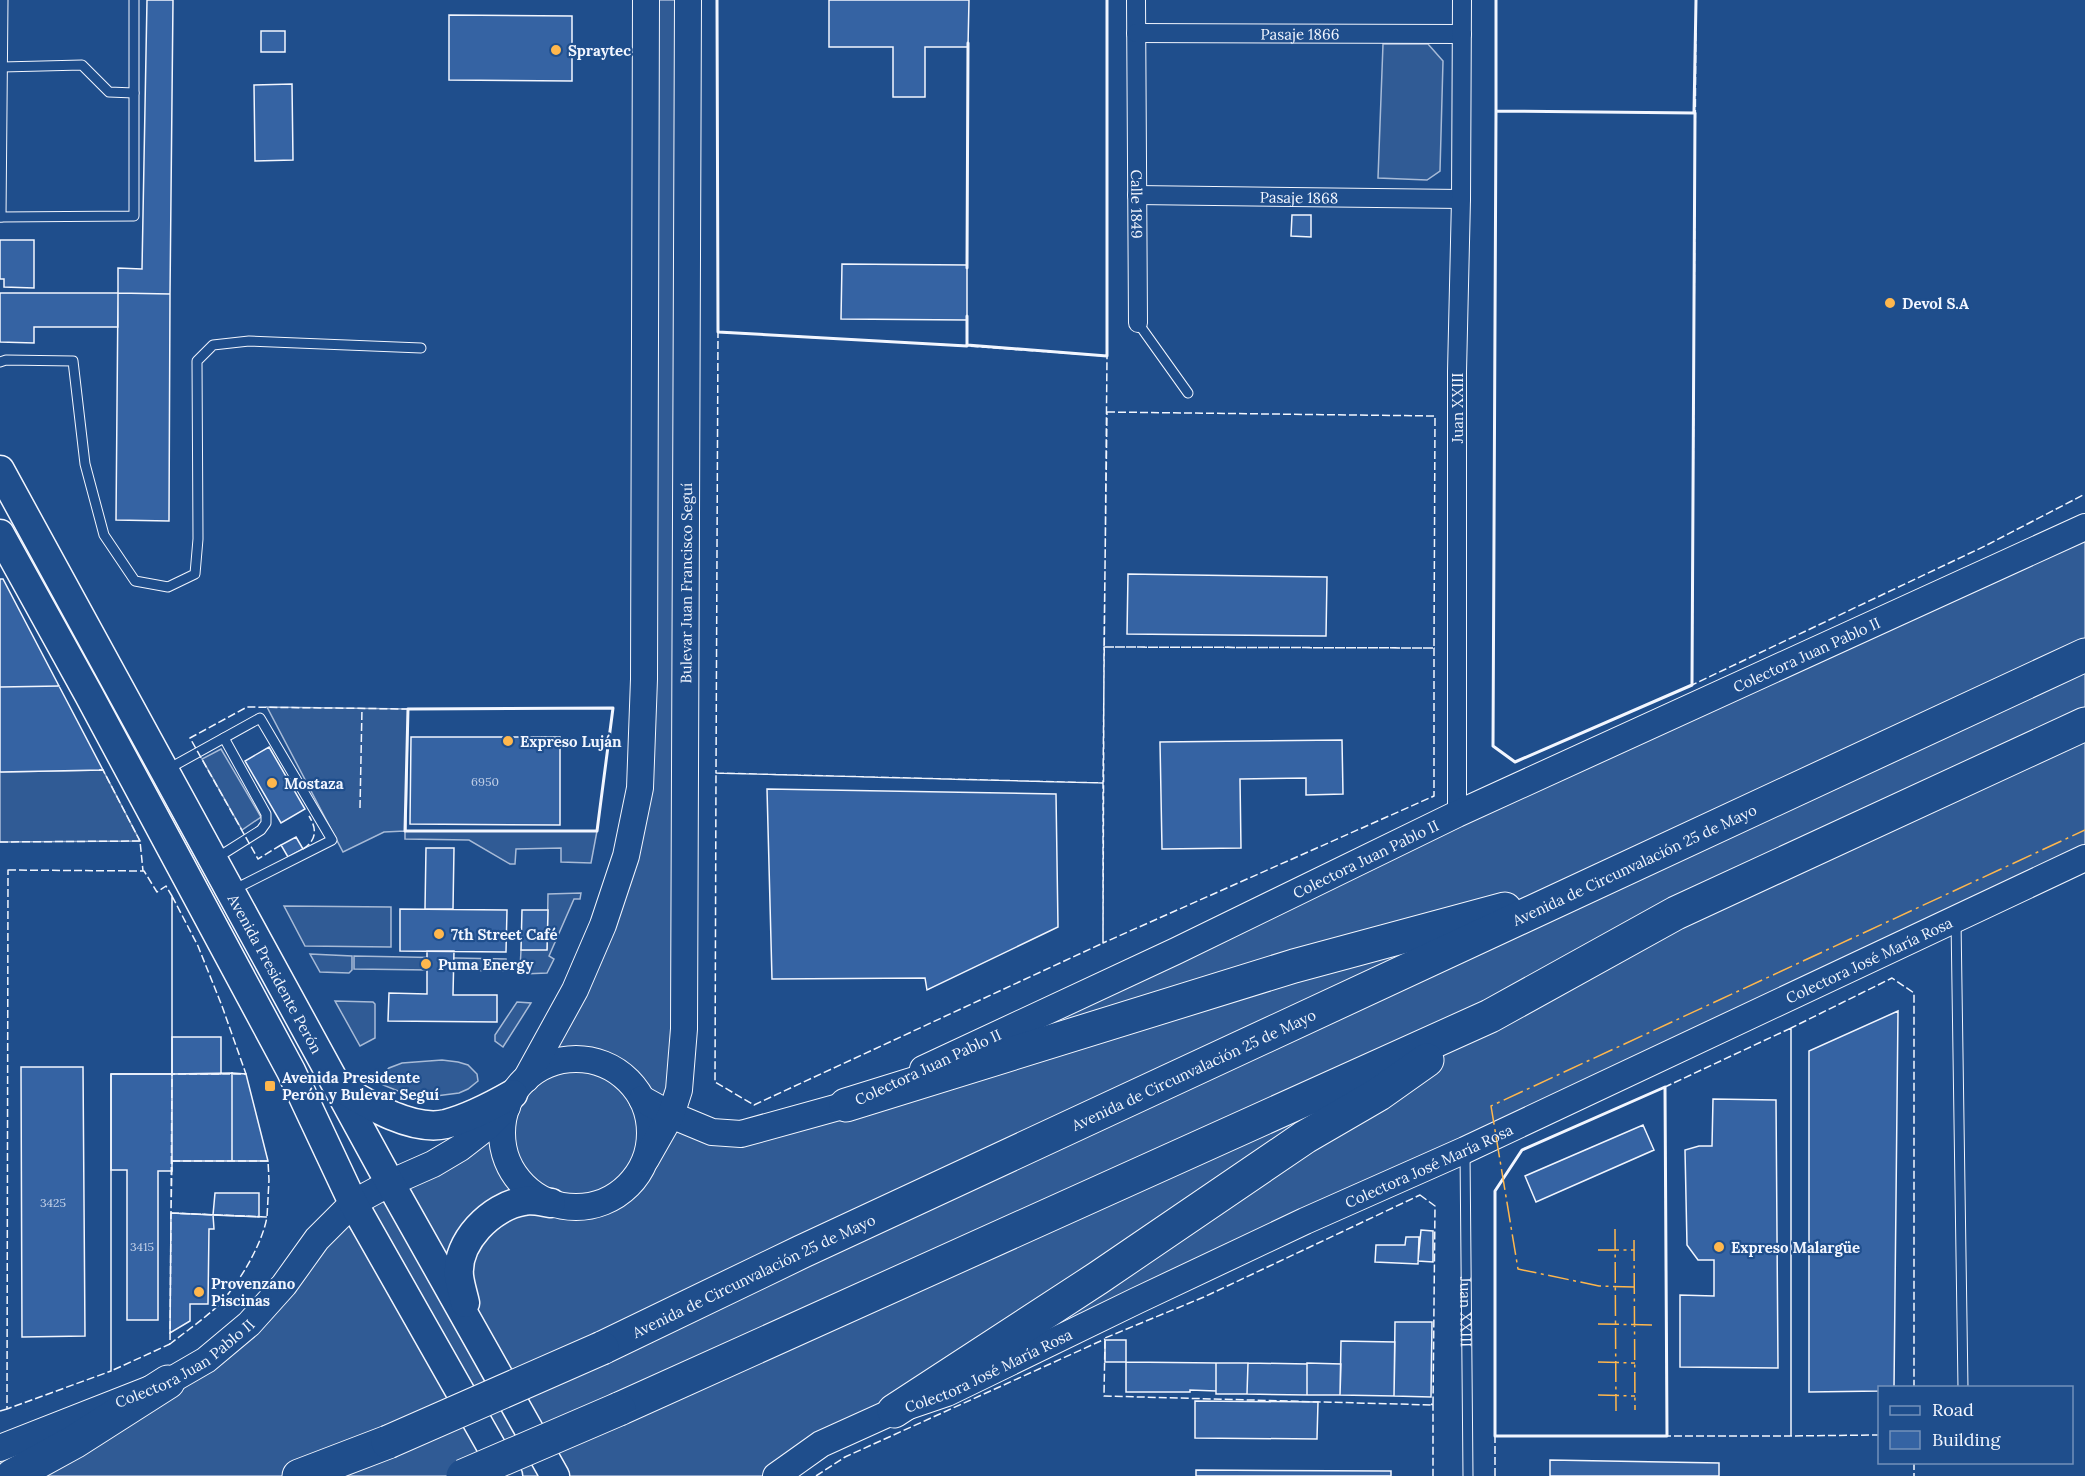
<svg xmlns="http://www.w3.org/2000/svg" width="2085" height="1476" font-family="Lora,serif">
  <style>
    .built { fill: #305b95; stroke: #a8bbd7; stroke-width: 1.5 }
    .building { fill: #3563a3; stroke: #f2f6ff; stroke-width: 1.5 }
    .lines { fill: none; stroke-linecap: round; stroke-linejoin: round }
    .lane-casing { stroke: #f2f6ff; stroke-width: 11 }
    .street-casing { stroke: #f2f6ff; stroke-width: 20 }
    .secondary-casing { stroke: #f2f6ff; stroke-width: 28 }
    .primary-casing { stroke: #f2f6ff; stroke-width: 31 }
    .highway-casing { stroke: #f2f6ff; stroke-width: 35 }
    .lane { stroke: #1f4e8c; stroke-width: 9 }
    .street { stroke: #1f4e8c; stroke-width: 18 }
    .secondary { stroke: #1f4e8c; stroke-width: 26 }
    .primary { stroke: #1f4e8c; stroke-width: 28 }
    .highway { stroke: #1f4e8c; stroke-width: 33 }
    .highway-bridge-casing { stroke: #f2f6ff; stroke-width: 35; stroke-linecap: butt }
    .highway-bridge { stroke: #1f4e8c; stroke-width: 33 }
    .fence { stroke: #f2f6ff; stroke-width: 1.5; stroke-dasharray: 8 3; stroke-linecap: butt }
    .wall { stroke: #f2f6ff; stroke-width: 3 }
    .power { stroke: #ffb74d; stroke-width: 1.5; stroke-dasharray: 21 4.5 3 4.5; stroke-linecap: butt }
    .poi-dot { fill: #ffb74d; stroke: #1f4e8c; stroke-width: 2 }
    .labels { text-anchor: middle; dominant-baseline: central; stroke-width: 4.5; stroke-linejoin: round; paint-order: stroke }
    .number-label { font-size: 12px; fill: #c3d1e8 }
    .street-label { font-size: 15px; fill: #f2f6ff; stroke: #1f4e8c }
    .poi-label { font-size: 15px; font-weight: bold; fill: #f2f6ff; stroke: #1f4e8c; text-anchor: start }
  </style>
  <rect width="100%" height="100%" fill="#1f4e8c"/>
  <path class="built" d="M646 0H688L672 1114 712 1132 846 1105 2085 527V858L776 1476H0V1448L206 1360 317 1239 487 1127 575 990 640 788Z
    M1383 44H1428L1443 61 1440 171 1427 180 1378 178Z
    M267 707 408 709 406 831H597L591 863 561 862V848L516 849 515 864H510L469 840 405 839V831L384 832 343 852Z
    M221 749 261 817 242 830 202 759Z
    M103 770 140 841 0 842V772Z
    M581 893 580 899H574L549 956 554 959 547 973 523 974 520 970 521 950 547 949 548 894Z
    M284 906 391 907V947L305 946Z
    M310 954 352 956V970L349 973 320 972Z
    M354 956 506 959V971L354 969Z
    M335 1001 373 1002 375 1004V1038L360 1046Z
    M517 1002 531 1003 503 1047 495 1041V1035Z
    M442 1060 458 1062 468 1065 477 1074 478 1081 468 1089 459 1093 428 1097 403 1093 383 1085 380 1081 383 1074 389 1068 402 1063Z"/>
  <path class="building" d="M147 0H173L170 294 118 293V268L142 269Z
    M829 0H969L968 47H925V97H893V47H829Z
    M449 15 572 16V81L449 80Z
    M261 31H285V52H261Z
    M292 84 293 160 255 161 254 85Z
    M1292 215H1311V237L1291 236Z
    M0 240H34V288L4 287V279H0Z
    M842 264 967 265V320L841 319Z
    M0 293H118V327H34V343L0 342Z
    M118 293 170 294 169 521 116 520Z
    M1128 574 1327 577 1326 636 1127 634Z
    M0 579H3L59 686 0 687Z
    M59 686 103 770 0 772V687Z
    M411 737H560V825L410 824Z
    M1342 740 1343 794 1306 795V778L1240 779 1241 848 1162 849 1160 742Z
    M269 747 305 809 281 823 245 761Z
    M767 789 1056 794 1058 927 927 990 925 978 772 979Z
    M296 837 303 849 288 857 281 845Z
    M426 848H454L453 909H425Z
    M400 909 507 910 506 952 400 951Z
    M522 910H548L547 950H521Z
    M427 951H454L453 995H497V1022L388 1021 389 993 427 994Z
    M1898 1011 1894 1388H1880V1391L1809 1392V1051Z
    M172 1037H221V1074H172Z
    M21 1067H83L85 1336 22 1337Z
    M232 1073 246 1074 268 1161H232Z
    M232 1073V1161H172V1074Z
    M111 1074H172V1171H158V1320H127V1170H111Z
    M1713 1099 1776 1100 1778 1368 1680 1367V1295L1714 1296V1260H1698L1687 1245 1685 1150 1699 1146H1712Z
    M1643 1125 1654 1150 1536 1202 1525 1176Z
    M215 1193H259V1217L213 1215Z
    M171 1213 213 1215 214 1229H209L208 1304H190V1321L170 1333Z
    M1421 1230 1433 1231V1262L1418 1261Z
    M1406 1237H1419L1418 1264 1375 1262 1376 1245H1405Z
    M1395 1322H1432L1431 1397 1394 1396Z
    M1105 1340H1126V1362H1105Z
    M1341 1341 1395 1342 1394 1396 1340 1395Z
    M1126 1362 1216 1363V1391L1190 1390V1392H1126Z
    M1216 1363H1248L1247 1394H1216Z
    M1248 1363 1307 1364V1395L1247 1394Z
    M1307 1363 1341 1364 1340 1395H1307Z
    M1195 1401 1318 1402 1317 1439 1195 1438Z
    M1550 1460 1719 1463V1476H1550Z
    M1196 1470 1391 1471V1476H1196Z"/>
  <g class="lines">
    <g class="lane-casing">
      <g id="lane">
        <path d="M2 67 82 65 109 92 134 93"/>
        <path d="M0 217 134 216V0"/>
        <path d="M1 217 3 0"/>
        <path d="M1138 323 1188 393"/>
        <path d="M0 362 6 360 73 361 85 464 104 535 135 581 168 587 195 574 198 539 197 361 213 345 249 341 421 348"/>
        <path d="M168 769 260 718 332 840 233 890"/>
        <path d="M215 859 261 830 266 823V814L224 738"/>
        <path d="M1956 921 1963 1388"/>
        <path id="s1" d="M1465 1152 1468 1476"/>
      </g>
    </g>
    <g class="street-casing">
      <g id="street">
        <path id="s2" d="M1136 0 1138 323"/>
        <path id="s3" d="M1136 33 1462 34"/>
        <path id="s4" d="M1137 195 1461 199"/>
        <path id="s5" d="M1457 814V372L1461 199 1462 0"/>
      </g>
    </g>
    <g class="secondary-casing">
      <g id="secondary">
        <circle cx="576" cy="1133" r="74"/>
        <path id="s6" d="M923 1069 1176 951 1457 814 2085 527"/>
        <path d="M526 1079 575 990 603 925 626 856 640 788 644 679 646 0"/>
        <path d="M642 1099 671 1115 712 1132 741 1134 846 1105 863 1097"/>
        <path id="s7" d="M646 1159 671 1115 679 1090 684 1029 688 0"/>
        <path id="s8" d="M0 1448 168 1382 206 1360 249 1324 284 1285 317 1239 353 1203 390 1183 433 1164 460 1148 487 1127 507 1107"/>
        <path id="s9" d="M776 1476 821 1444 894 1411 947 1393 1136 1301 1305 1221 1465 1150 2085 858"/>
      </g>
    </g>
    <g class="primary-casing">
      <g id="primary">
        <path id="s10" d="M0 470 390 1183 555 1476"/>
        <path d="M0 534 89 695 291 1071 353 1203 508 1476"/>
        <path d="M339 1087C367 1104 412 1132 446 1124 469 1118 492 1106 513 1094"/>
        <path d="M465 1303C463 1294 460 1285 459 1276 456 1242 491 1206 524 1201 532 1199 543 1202 551 1203"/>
      </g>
    </g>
    <g class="highway-casing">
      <g id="highway">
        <path d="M846 1105 1294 966 1505 909"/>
        <path id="s11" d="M602 1348 801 1252 2085 655"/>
        <path d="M619 1409 1490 1016 1676 913 2085 724"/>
        <path d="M894 1411 1098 1278 1305 1137 1379 1094 1427 1060"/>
        <path d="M12 1476 74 1442 168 1382"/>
        <path d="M299 1476 388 1442"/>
      </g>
    </g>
    <use href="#lane" class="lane"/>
    <use href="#street" class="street"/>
    <use href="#secondary" class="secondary"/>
    <use href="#primary" class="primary"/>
    <use href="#highway" class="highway"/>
    <g class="highway-bridge-casing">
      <path id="highway-bridge" d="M388 1442 602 1348
        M463 1476 619 1409"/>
    </g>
    <use href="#highway-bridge" class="highway-bridge"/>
    <path class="fence" d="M1696 0 1692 685 1985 546 2085 494
      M718 332 967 346 1107 356 1103 783 716 773Z
      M1107 412 1435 416 1434 648 1104 647Z
      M1104 647 1434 648V796L1103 943Z
      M99 770H103L140 841
      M716 773 1103 783V943L754 1105 715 1082Z
      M360 808 362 708
      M0 842 140 841 143 871
      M281 845 258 859 190 738 247 707 408 709
      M303 849C317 840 317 829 309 816
      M8 870 144 871 157 892 166 886 172 896V1074H111V1371L7 1409Z
      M172 896 198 946 222 1006 246 1074H172Z
      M1791 1028V1436H1667L1665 1087Z
      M111 1074H172L170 1344 111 1371Z
      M172 1161H268L269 1180 267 1217 171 1213Z
      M1420 1195 1435 1206 1433 1405 1104 1396 1105 1338 1204 1297Z
      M171 1213 267 1217C262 1246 234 1293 211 1312 198 1323 184 1333 170 1344Z
      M1431 1404 1433 1405V1476
      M0 1411 7 1409V1407
      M1880 1435 1791 1436V1028L1892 978 1914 993V1388
      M1914 1462V1476
      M816 1476 845 1457 1105 1339
      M1495 1476V1436H1670"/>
    <path class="wall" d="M717 0 718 332 967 346V316
      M1496 111 1695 113 1692 685 1515 762 1493 746Z
      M1496 111V0
      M1694 113 1696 0
      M967 268 968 43
      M967 345 1107 356V0
      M613 708 597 831H405L408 709Z
      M1665 1087 1667 1436H1495V1191L1522 1150Z"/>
    <path class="power" d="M1615 1229 1616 1411
      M1634 1240 1635 1410
      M1598 1250H1634
      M1634 1287 1599 1286 1518 1269 1491 1106 2085 830
      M1598 1324 1655 1325
      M1598 1362 1635 1363
      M1598 1395 1635 1396"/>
  </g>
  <g class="poi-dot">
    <circle cx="556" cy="50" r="6"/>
    <circle cx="1890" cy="303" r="6"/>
    <circle cx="508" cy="741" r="6"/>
    <circle cx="272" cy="783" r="6"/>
    <circle cx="439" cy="934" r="6"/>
    <circle cx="426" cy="964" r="6"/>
    <rect x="264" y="1080" width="12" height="12" rx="3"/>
    <circle cx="1719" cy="1247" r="6"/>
    <circle cx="199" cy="1292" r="6"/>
  </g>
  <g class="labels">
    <g class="number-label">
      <text x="485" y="781">6950</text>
      <text x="53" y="1202">3425</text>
      <text x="142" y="1246">3415</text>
    </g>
    <g class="street-label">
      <text stroke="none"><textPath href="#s3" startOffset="164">Pasaje 1866</textPath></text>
      <text stroke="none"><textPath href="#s4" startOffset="162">Pasaje 1868</textPath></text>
      <text stroke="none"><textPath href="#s2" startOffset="204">Calle 1849</textPath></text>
      <text stroke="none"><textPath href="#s5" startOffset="406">Juan XXIII</textPath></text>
      <text stroke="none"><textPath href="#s7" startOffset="584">Bulevar Juan Francisco Seguí</textPath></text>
      <text stroke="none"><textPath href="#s6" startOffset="976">Colectora Juan Pablo II</textPath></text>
      <text stroke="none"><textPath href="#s6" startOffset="490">Colectora Juan Pablo II</textPath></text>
      <text stroke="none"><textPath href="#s11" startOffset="1140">Avenida de Circunvalación 25 de Mayo</textPath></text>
      <text stroke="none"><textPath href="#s9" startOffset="1210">Colectora José María Rosa</textPath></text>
      <text stroke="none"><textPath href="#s10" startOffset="574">Avenida Presidente Perón</textPath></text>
      <text transform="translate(928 1067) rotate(-25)">Colectora Juan Pablo II</text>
      <text stroke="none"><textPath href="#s11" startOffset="654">Avenida de Circunvalación 25 de Mayo</textPath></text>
      <text stroke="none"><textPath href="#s9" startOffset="724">Colectora José María Rosa</textPath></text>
      <text stroke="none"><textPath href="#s11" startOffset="168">Avenida de Circunvalación 25 de Mayo</textPath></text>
      <text stroke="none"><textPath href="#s1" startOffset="160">Juan XXIII</textPath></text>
      <text stroke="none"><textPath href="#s8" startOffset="204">Colectora Juan Pablo II</textPath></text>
      <text stroke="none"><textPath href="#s9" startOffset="238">Colectora José María Rosa</textPath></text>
    </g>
    <g class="poi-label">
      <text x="568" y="50">Spraytec</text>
      <text x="1902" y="303">Devol S.A</text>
      <text x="520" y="741">Expreso Luján</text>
      <text x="284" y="783">Mostaza</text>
      <text x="451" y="934">7th Street Café</text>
      <text x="438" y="964">Puma Energy</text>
      <text x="282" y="1077">Avenida Presidente<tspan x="282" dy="17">Perón y Bulevar Seguí</tspan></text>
      <text x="1731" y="1247">Expreso Malargüe</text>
      <text x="211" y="1283">Provenzano<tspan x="211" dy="17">Piscinas</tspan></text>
    </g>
  </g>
  <rect x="1878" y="1386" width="195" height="78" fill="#1f4e8c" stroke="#7391ba" stroke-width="1.5"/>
  <rect x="1890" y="1406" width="30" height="9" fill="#1f4e8c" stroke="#7391ba" stroke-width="1.5"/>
  <text x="1932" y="1416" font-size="18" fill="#f2f6ff">Road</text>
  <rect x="1890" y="1431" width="30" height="18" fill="#3563a3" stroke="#7391ba" stroke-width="1.5"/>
  <text x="1932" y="1446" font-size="18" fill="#f2f6ff">Building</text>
</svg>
